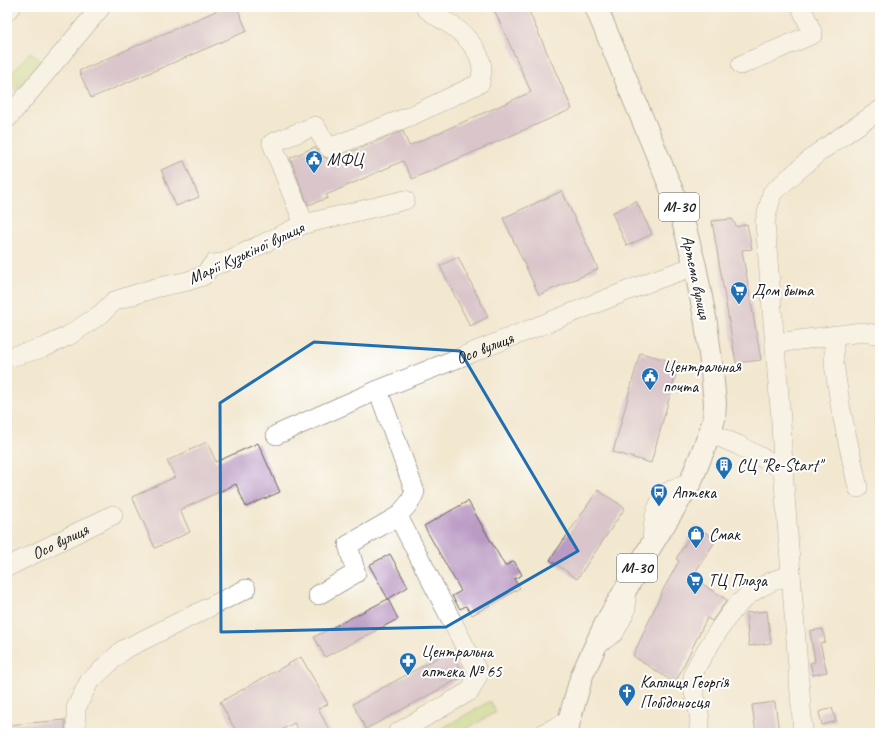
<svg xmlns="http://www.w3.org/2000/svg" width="887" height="740" font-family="Caveat,sans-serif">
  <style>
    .green { fill: #bad77d; stroke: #6b7a4c }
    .building { fill: #bb9bc4 }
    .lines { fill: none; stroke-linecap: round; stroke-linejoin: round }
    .minor-casing { stroke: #67635b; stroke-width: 20 }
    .highway-casing { stroke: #67635b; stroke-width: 24 }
    .minor { stroke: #fff; stroke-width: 19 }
    .highway { stroke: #fff; stroke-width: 22 }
    .marked { fill: none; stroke: #1f6fb2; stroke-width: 3; stroke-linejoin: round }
    .labels { text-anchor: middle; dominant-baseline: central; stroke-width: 4; stroke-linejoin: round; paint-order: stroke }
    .shield { fill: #fff; stroke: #606060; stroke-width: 1 }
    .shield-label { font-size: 16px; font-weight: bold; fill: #1c1c1c }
    .poi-label { font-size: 17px; fill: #1c1c1c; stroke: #fff; text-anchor: start }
    .street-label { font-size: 17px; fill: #1c1c1c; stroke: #fff }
  </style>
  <rect width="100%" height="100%" fill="#fff"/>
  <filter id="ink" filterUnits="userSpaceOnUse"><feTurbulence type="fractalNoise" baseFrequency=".025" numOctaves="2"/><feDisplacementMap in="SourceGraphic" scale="8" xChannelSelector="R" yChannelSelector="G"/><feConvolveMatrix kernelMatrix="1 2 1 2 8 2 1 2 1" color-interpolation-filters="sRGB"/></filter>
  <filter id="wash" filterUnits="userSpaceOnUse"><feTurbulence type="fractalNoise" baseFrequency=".012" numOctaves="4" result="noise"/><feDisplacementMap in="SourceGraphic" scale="16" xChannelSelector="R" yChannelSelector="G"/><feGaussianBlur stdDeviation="0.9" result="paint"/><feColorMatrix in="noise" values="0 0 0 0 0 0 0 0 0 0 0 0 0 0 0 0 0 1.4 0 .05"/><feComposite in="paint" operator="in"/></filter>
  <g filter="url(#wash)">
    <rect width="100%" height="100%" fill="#f2e8d0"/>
    <path class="green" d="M30 52 41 60 16 90 9 84 7 79Z
      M490 701 496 712 459 733H434Z"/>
    <g id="blocks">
      <path class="building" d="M225 7H237L247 31 91 98 79 71Z
        M493 7H527L572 109 412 179 403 161 326 195 328 198 308 205 290 158 315 147 323 157 330 160 403 131 409 146 531 92Z
        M184 161 199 197 176 206 161 170Z
        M562 191 598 269 539 295 503 218Z
        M636 201 652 234 627 246 612 213Z
        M732 219 737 227 747 224 752 249 742 250 761 360 736 363 712 221Z
        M458 257 488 317 470 326 440 266Z
        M640 353 679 363 651 463 613 452Z
        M207 442 216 462 258 443 280 492 246 507 236 484 180 510 190 532 155 548 132 497 175 477 167 461Z
        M598 490 625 508 577 579 550 560Z
        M468 501 505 566 514 561 522 575 514 579 520 588 472 615 466 606 460 609 452 596 461 591 424 526Z
        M696 526 716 540 692 577 727 600 712 621 707 618 675 683 633 656 663 590 679 561 676 559Z
        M390 554 408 587 388 599 369 565Z
        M388 599 398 619 325 657 314 637Z
        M767 611 771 643 749 646 746 613Z
        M823 629 825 642 820 643 827 672 813 675 810 663 815 662 810 631Z
        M450 651 464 676 366 729 353 704Z
        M301 657 328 704 318 709 331 733H300L294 723 276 733H237L220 702Z
        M775 702 779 733H756L752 705Z
        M832 708 836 721 822 725 819 712Z
        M65 720V733H7V725Z"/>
    </g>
  </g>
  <g filter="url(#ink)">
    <use href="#blocks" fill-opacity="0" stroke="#67635b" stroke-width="1"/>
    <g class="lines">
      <g class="minor-casing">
        <g id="minor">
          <path d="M7 11 11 7"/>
          <path d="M741 65 813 34 801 7"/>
          <path d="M7 119 101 7"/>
          <path d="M304 224 272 143 315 126 329 148 413 115 480 83C480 79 482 74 482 70 482 51 463 32 448 23 440 18 431 14 425 7"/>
          <path d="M834 336V364L841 410 858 488"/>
          <path d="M776 343 862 332 880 335"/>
          <path d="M7 358 45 347 68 336 101 314 114 301 155 288 188 281 203 276 213 264 223 263 304 224 405 200"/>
          <path d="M710 433 738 445 783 469 803 733"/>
          <path id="s1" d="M276 435 378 390 652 281 695 266"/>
          <path d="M783 469 781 421 765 222 772 193 819 152 880 110"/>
          <path d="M652 544C653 525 653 509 666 494 672 488 684 485 691 481"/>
          <path id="s2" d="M7 567 113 515"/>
          <path d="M318 595 356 573 348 545 398 516 410 502 415 492 378 390"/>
          <path d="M595 646 614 633 626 610 625 590"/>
          <path d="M76 733V708L89 682 123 650 246 589"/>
          <path d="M397 733 470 691 478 675 476 668 398 516"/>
          <path d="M544 733 569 721"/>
          <path d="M698 733C705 711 688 693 694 673 696 665 703 656 707 649 730 611 745 587 791 575"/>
        </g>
      </g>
      <g class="highway-casing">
        <path id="highway" d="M567 733 569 721 582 675 606 623 652 544 691 481 710 433 714 419 715 403 711 362 706 323 695 266 680 210 596 7"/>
      </g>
      <use href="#minor" class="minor"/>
      <use href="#highway" class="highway"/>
    </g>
  </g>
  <path d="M0 0H887V740H0ZM314 342 460 351 578 551 446 627 221 632 220 403Z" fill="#f2e8d0" fill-opacity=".55" fill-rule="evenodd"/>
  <path class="marked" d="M314 342 460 351 578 551 446 627 221 632 220 403Z"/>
  <defs>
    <g id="civic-pin" transform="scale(0.9)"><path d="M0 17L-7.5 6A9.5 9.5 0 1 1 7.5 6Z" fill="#1f6fb2" stroke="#fff"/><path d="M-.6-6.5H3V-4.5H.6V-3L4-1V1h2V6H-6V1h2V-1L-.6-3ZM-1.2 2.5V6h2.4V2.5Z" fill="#fff"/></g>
    <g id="supermarket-pin" transform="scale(0.9)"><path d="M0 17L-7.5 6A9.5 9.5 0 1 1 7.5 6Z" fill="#1f6fb2" stroke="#fff"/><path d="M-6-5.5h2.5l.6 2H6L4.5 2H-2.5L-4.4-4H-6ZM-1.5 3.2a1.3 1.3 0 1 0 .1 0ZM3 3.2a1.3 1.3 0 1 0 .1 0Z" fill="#fff"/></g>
    <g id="building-pin" transform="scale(0.9)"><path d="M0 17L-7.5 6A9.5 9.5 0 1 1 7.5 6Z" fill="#1f6fb2" stroke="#fff"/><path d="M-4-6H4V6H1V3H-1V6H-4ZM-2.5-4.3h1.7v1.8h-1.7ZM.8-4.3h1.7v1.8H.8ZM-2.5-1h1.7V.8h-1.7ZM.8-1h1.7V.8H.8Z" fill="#fff"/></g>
    <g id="bus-pin" transform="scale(0.9)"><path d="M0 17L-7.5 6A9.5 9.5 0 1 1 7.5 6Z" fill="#1f6fb2" stroke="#fff"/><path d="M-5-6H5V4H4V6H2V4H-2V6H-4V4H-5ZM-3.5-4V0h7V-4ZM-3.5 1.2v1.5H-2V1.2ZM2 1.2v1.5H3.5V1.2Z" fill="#fff"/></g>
    <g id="shop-pin" transform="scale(0.9)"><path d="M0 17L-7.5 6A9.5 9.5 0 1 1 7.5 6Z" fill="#1f6fb2" stroke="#fff"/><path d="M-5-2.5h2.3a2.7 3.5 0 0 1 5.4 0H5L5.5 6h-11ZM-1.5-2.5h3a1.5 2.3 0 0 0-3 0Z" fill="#fff"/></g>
    <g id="pharmacy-pin" transform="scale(0.9)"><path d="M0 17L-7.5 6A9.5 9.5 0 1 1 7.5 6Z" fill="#1f6fb2" stroke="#fff"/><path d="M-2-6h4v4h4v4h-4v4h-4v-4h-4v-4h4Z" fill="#fff"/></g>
    <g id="church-pin" transform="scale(0.9)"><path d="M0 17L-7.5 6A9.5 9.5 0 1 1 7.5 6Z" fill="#1f6fb2" stroke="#fff"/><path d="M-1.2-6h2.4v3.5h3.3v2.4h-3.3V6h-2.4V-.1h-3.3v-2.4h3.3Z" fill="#fff"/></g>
  </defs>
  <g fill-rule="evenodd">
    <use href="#civic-pin" x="314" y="159"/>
    <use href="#supermarket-pin" x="739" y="290"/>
    <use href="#civic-pin" x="650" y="376"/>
    <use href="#building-pin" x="724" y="465"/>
    <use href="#bus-pin" x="659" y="492"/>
    <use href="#shop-pin" x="696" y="534"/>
    <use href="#supermarket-pin" x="695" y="580"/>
    <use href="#pharmacy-pin" x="408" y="661"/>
    <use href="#church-pin" x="627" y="692"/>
  </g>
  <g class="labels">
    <g class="shield">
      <rect x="659" y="193" width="40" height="28" rx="3"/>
      <rect x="617" y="554" width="40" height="28" rx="3"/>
    </g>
    <g class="shield-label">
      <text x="679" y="207">М-30</text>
      <text x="637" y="568">М-30</text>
    </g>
    <g class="poi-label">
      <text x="327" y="159">МФЦ</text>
      <text x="752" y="290">Дом быта</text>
      <text x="663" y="366">Центральная<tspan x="663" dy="20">почта</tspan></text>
      <text x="737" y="465">СЦ "Re-Start"</text>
      <text x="672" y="492">Аптека</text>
      <text x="709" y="534">Смак</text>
      <text x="708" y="580">ТЦ Плаза</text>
      <text x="421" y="651">Центральна<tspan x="421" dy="20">аптека № 65</tspan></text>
      <text x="640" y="682">Каплиця Георгія<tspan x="640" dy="20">Побідоносця</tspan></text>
    </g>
    <g class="street-label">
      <text transform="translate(246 253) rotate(-25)">Марії Кузькіної вулиця</text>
      <text transform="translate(696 277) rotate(78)">Артема вулиця</text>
      <text stroke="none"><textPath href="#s1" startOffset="226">Осо вулиця</textPath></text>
      <text stroke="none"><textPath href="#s2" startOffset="59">Осо вулиця</textPath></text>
    </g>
  </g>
  <rect width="887" height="740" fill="none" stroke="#fff" stroke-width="24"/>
</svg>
